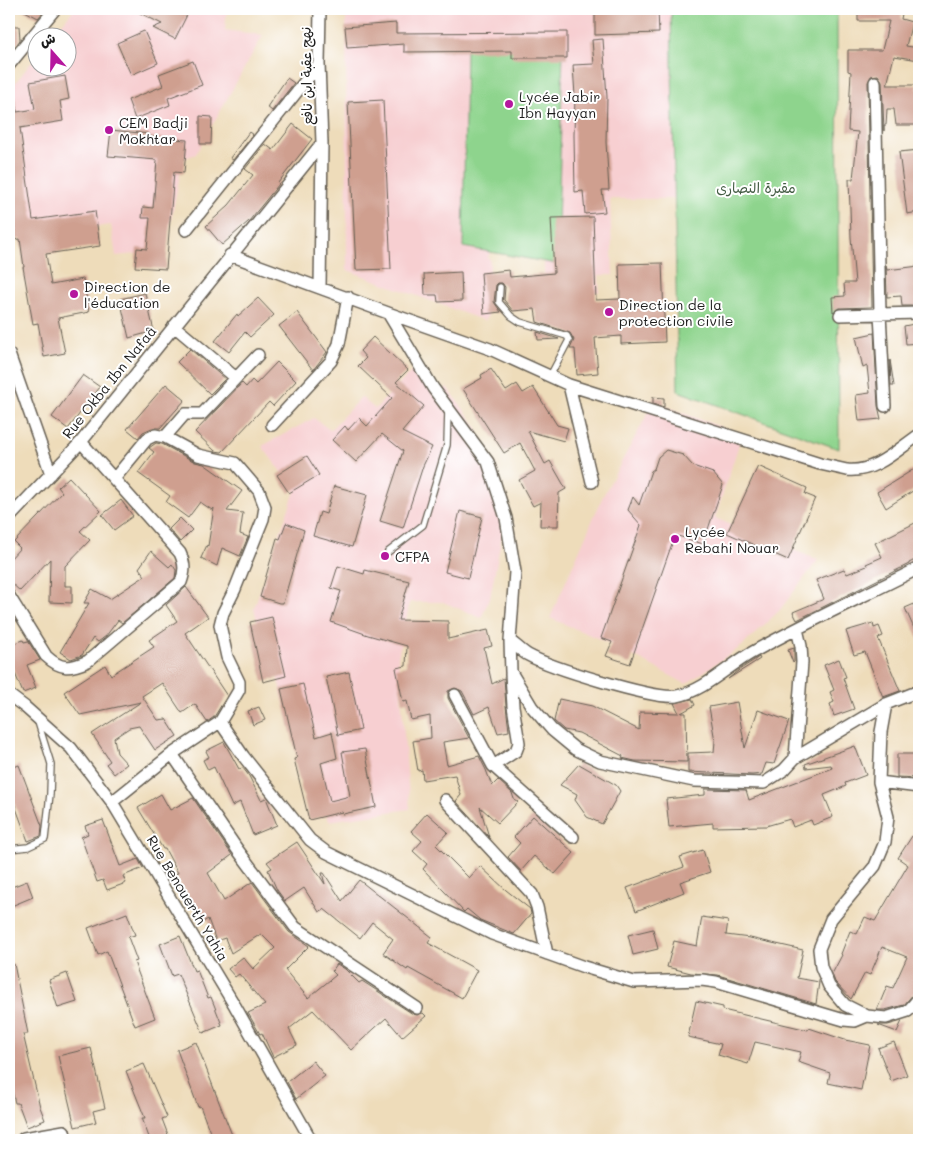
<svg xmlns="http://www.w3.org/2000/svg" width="928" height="1149" font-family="Mali,'Playpen Sans Arabic',sans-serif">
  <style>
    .built { fill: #f7cfd1 }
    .green { fill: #8ed48d; stroke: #557854 }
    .building { fill: #cf9f8f }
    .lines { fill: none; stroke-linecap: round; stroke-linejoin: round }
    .service-casing { stroke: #665f53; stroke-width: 8 }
    .minor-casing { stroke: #665f53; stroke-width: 14 }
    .service { stroke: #fff; stroke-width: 5.5 }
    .minor { stroke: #fff; stroke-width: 11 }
    .poi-dot { fill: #b5179e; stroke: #fff; stroke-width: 2 }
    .labels { text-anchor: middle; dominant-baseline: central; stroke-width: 4; stroke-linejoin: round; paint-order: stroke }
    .street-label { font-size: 14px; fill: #1c1c1c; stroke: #fff }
    .poi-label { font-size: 14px; fill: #1c1c1c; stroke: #fff; text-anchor: start }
    .park-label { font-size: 14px; fill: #445c44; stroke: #fff }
  </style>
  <rect width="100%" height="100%" fill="#fff"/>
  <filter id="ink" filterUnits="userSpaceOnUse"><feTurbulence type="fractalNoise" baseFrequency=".02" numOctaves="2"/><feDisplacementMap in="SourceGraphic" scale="10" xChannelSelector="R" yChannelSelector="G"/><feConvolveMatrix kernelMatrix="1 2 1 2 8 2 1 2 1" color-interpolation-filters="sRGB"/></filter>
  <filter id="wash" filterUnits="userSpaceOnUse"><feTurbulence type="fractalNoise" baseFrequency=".0096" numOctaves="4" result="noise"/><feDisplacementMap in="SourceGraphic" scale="20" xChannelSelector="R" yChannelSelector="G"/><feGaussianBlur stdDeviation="1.12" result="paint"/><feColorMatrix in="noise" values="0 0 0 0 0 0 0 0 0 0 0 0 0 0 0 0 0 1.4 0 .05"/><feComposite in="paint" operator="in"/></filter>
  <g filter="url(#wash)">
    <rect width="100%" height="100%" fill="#eedcba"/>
    <path class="built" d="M74 9H227L225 30 263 35 196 154 183 159 165 251 116 256 111 225 17 237 9 187V91L37 55 38 68H68V38L51 37Z
      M346 9H671L674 199H610L613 275H599V292L544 287V262L490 252 488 258 490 259 489 313 485 321 347 270Z
      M412 371 438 395 447 387 476 426 506 514 490 598 481 618 443 602H410L398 657 410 809 329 821 291 732 277 675 267 663 254 608 295 491 262 446 314 418 330 430 361 397 375 409Z
      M654 402 742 435 715 518 818 560 779 611 742 646 686 684 611 644 550 618 603 496Z"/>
    <path class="green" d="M671 9H837L839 449 678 391Z
      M466 50 563 51 557 264 463 247Z"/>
    <g id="blocks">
      <path class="building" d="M21 9H46L38 18Z
        M132 9H180L188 13 175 39 153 28 162 24Z
        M858 9H903L901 19 912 22 906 46 919 48V60L894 56 887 85H917V89H919V125H896L894 109H887L886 125H884V131L882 81 878 75 871 76 868 82 872 307 840 308 833 312 832 297 845 296 844 283H855L851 237 849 179H853L858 132 848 131 851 72 848 71V50H882L889 21H858Z
        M658 10 659 33 595 35V12Z
        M396 23V33L567 32V58H512V51L404 52V44L347 48 345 27Z
        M9 26H19L20 40 14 48H9Z
        M144 31 158 63 131 75 117 43Z
        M603 39 607 97 606 142 609 190H602L605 212 585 214 583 191 575 192 574 135 575 96 573 65 594 64 592 40Z
        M193 61 202 85 168 98 170 105 135 119 128 100 163 86 159 74Z
        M65 76 69 99 60 101 63 121 20 128 33 220 95 211 100 246 46 254 51 285 83 279 89 312 58 318 65 353 44 357 38 323 33 324 23 267H24L20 239 14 240 9 204V98H15L17 112 35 109 30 82Z
        M287 78 294 83 272 111 267 107Z
        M383 100 391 269 356 270 348 102Z
        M200 116 212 117 211 144H200Z
        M293 124 312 139 278 183 279 184 249 221 222 245 206 226 229 205 253 175 245 169 265 144 273 150Z
        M111 130 149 134V137L187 140 184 173 174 172 166 269 135 267 137 248 147 249 150 218H142L143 207 153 208 157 160 108 156Z
        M249 132 253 135 233 160 230 158Z
        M919 150V212L907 214 899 152Z
        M593 217 596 300 620 299 619 264 662 263 665 342 621 344V336L595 338 598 373 577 375 575 349H570L574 340 570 333 537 322 535 309 513 311 504 300 505 287 502 283H498L496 285 494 302 501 312 484 314 481 273 509 270 510 277 554 273 551 218Z
        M886 265 887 270 919 266V306H902L901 296 887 297Z
        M461 272 462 301 438 302 437 295H425L424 274Z
        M145 293 154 331 129 338 120 299Z
        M258 298 274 315 250 337 245 332 229 352 215 341 237 314 238 316Z
        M297 312 327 352 313 370 279 326Z
        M919 323V343L906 344 904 326Z
        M537 332 559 339 538 340Z
        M874 333 878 406 881 419 859 421 856 395 870 393 867 366 863 368 856 337Z
        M373 337 408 370 396 382 424 406 402 432 432 447 423 466 403 528 380 521 403 451 382 434 356 462 332 440 345 426 348 430 359 418 367 426 392 398 358 366 366 358 360 351Z
        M190 349 225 379 210 394 177 362Z
        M890 360 894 386H891Z
        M277 362 296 381 273 406 269 402 222 452 215 451 195 432 242 383 246 387 252 380 256 384Z
        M491 369 506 391 517 384 523 393 533 387 557 425 568 428 564 441 528 431 545 464 550 461 566 489 559 493 558 526H540L541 502 533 506 519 480 535 471 520 443 504 453 463 389 482 378 481 375Z
        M83 375 100 387 68 429 52 417Z
        M166 384 185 400 160 428H152L143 432 138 438 127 429Z
        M653 397 664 398V407L653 404Z
        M156 443 162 444 195 462 204 464 242 491 227 511 243 513 240 534 248 537 240 556 222 548 217 566 201 558 207 545 208 546 214 508 212 510 200 502 188 518 166 502 170 496 138 473 154 452 149 448Z
        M666 450 683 455 693 466 713 473 723 485 703 544 675 535 630 664 606 656 612 642 601 638 641 525 628 510 633 497 639 505 651 471 654 469 658 457Z
        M307 456 319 475 289 493 277 475Z
        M758 466 807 488 805 494 815 498 788 560 727 533Z
        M919 466V487L886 508 877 492Z
        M69 477 101 511 80 531 90 540 65 566V586H72V603L49 602 50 559 20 591 9 581V560L20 548 14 542 62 492 58 487Z
        M334 486 367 495 352 547 313 536 320 512 326 514Z
        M121 500 133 516 114 530 102 515Z
        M460 511 482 517 468 578 445 572Z
        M180 518 192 530 180 542 169 529Z
        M919 521V558L909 563V564L797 620 793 612 824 599 816 580 844 569 847 574 867 566 866 564 882 557 875 543Z
        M286 523 304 530 283 603H279L260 597 277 538 280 539Z
        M151 551 169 567 172 564 176 570 175 578 122 623 118 620 106 636 98 642 93 638 82 655 71 659 60 652 89 603H84L92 589 110 599 145 576 139 568Z
        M338 566 364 574 365 570 409 581 398 620 448 621V639L488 630 492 646 484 648 492 684 504 678 506 706 509 731 498 733 489 707 474 714 462 691 455 688 448 691V698L469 738 443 742 447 765 479 756 486 770 492 786 498 780 512 793 514 799 518 802 498 823 480 807 489 837 456 801 461 795 455 775 423 780 422 770 418 771 413 741 431 738 430 716 411 720 407 701 403 702 396 668 406 666 407 646 368 635 331 622 341 591 331 588Z
        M186 587 208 617 185 633 227 696 214 717 207 722 195 704 182 713 162 683 142 696 158 720 166 719 177 736 155 750 139 726 129 728 114 738 117 753 127 764 114 774 106 764 110 761 92 734 141 702 80 715 64 692 105 665 111 675 154 647 149 640 177 621 166 605Z
        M919 602V640L905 608Z
        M272 617 286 676 263 682 250 622Z
        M873 623 874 628 879 626 883 636 878 638 900 691 883 697 865 652 854 655 846 631Z
        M23 640 24 642 28 641 40 660 27 665 36 688 23 693 9 659V646Z
        M794 648V662L793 663 788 650Z
        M759 657 760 659 728 679 739 670Z
        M839 659 846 677 843 678 854 709 834 716 830 704 834 702 830 692 834 690 824 665Z
        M349 672 361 730 338 735 326 677Z
        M303 684 316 737 332 732 337 758 321 763 330 801 350 796 342 752 365 749 376 807 343 814 342 812 309 820 294 759 297 758 281 689Z
        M559 699 592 706 639 730 640 712 679 713 674 703 692 699 695 705 681 713H686L687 762 635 761 622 758 623 756 579 733 564 730 554 721Z
        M737 702 745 748 758 710 789 721 774 764 766 763 762 774 752 775 688 772V753L714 752 715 741 709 707Z
        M259 707 265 720 253 725 248 711Z
        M224 742 239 769 243 768 249 776 261 800 266 798 277 825 253 835 240 802 232 806 214 767 208 770 203 760 209 757 206 751Z
        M855 746 866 775 845 783 846 786 824 795 833 817 813 825 811 820 793 827 790 819 766 826 713 827V823L669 827 666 799 705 795V789L746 790 749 800 832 768 831 765 806 768 805 764Z
        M897 754H919V778L897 777Z
        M579 764 616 785 620 791 602 824 587 817 575 800 577 794 560 785Z
        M19 765 42 826 41 836 28 841 9 789V769Z
        M161 794 170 810 193 798 232 855 208 873 224 901 252 882 289 932 309 946 285 970 308 998 336 975 332 971 337 964 345 969 359 983 362 981 413 1014 417 1015 423 1013 426 1016 402 1037 386 1018 351 1050 313 1010 289 1029 297 1045 273 1057 262 1033 260 1034 248 1013 265 1005 239 974 235 977 228 969 243 957 253 969 275 948 261 934 231 953 225 938 216 941 208 919 203 922 184 888 183 889 175 874 178 873 165 849H163L138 808Z
        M427 813 448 832 436 845 469 878 480 866 506 890 530 909 531 914 514 934 480 920 467 909 464 912 423 869 427 864 413 851 422 841 411 831Z
        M533 816 574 853 555 874 534 856 521 871 508 857 520 843 514 837Z
        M103 820 120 866 138 859 143 868 123 876 126 883 107 890 103 880 97 882 81 837 88 834 85 826Z
        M919 825V991L914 993 904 1005 885 1010H877L887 986 893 988 907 957 882 947 870 975 865 973 851 999 835 982 832 974 842 955 841 954 850 931 857 934 865 917 875 921 908 865 898 858Z
        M297 842 325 884 322 873H324L342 901 359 880 432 937 428 943 477 970 462 998 408 968 407 970 383 953 393 939 372 922 360 938 324 909 319 912 304 888 285 901 277 890 268 870 272 868 267 862Z
        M703 850 710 872 680 882 684 892 636 911 627 888 684 867 680 857Z
        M27 881 33 897 9 907V888Z
        M127 913 135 935 128 937 137 961 134 962 155 1018 135 1026 107 951 98 955 88 928Z
        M702 917 728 921 726 935 750 938 803 950 797 978 819 982 816 1004 718 975 691 973 667 967 674 941 697 946Z
        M653 929 658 949 633 955 628 935Z
        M180 936 194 971 197 970 208 998 211 997 222 1025 203 1033 178 974 172 976 160 944Z
        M9 964H14L28 1034H23L40 1107 45 1120 27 1127 18 1103H15L9 1078V1069L13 1068 9 1054Z
        M67 973 77 1002 58 1008 49 980Z
        M696 1001 723 1007V1010L808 1030 809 1028 845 1040 870 1045 861 1090 828 1083 830 1073 798 1062 801 1052 755 1042 748 1064 718 1055 721 1044 688 1037Z
        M902 1021 897 1032 878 1025H888Z
        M196 1042 219 1102 234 1140H213L200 1106 198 1107 177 1050Z
        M894 1042 907 1075 891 1081 878 1048Z
        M91 1048 105 1108 93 1111 96 1122 75 1127 58 1056Z
        M313 1061 325 1076 296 1099 287 1082Z
        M144 1064 167 1117 162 1119 170 1140H150L142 1118H145L126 1071Z"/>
    </g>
  </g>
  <g filter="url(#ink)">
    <use href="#blocks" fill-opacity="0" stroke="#665f53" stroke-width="1"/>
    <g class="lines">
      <g class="service-casing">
        <path id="service" d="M500 287 499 302 511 316 520 322 567 336 569 340 550 376
          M388 552 423 525 447 445 448 410
          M9 849 28 847 45 839 50 794 51 764 38 722"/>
      </g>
      <g class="minor-casing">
        <path id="minor" d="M9 65 55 9
          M875 82 880 314 885 406
          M186 230 319 64
          M230 255 388 313 433 388 488 462 506 518 515 572 510 641C516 645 521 651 528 655 550 667 654 700 677 696 704 691 729 665 753 652 807 622 864 596 919 568
          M320 288 322 143 319 64 320 9
          M388 313 490 349 569 385 820 464C829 466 838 468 847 470 875 473 898 449 919 435
          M840 315 919 313
          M174 326 236 378
          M9 354 51 474
          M569 385 592 482
          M272 425 331 361 339 344 348 297
          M165 437 185 414H202L258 355
          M9 518 81 442 322 143
          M9 596 46 656C61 670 70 669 88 661L181 582C185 571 185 564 180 553L81 442
          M510 641 511 672 532 707 552 730 575 749 600 761 694 781 764 783 784 770 795 758 886 704 919 691
          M9 695 25 707 71 748 112 802 235 1006 311 1140
          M455 695 493 766 516 751 519 743 513 706 511 674
          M886 704 881 732 879 782 888 817 885 842 875 866 831 919 819 949 821 967 829 986 845 1005 867 1016 886 1018 908 1011 919 998
          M220 722 244 757 310 840 326 852 492 934 584 967 634 982 702 980 716 982 844 1020 855 1021 867 1016
          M172 754 237 849 295 927 417 1008
          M795 758 802 662 801 646 797 629
          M493 766 573 837
          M879 782 919 787
          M445 800 532 894 537 907 547 954
          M112 802 172 754 220 722 239 690V682L227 657 220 625 223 613 235 589 263 519 265 507 259 491 235 463 198 455 165 437 155 435 147 439 114 479
          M22 1140 24 1138 64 1131 66 1140"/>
      </g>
      <use href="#service" class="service"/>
      <use href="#minor" class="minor"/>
    </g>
  </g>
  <g class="poi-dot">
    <circle cx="509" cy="104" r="5"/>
    <circle cx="109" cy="130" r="5"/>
    <circle cx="74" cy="294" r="5"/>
    <circle cx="609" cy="312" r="5"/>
    <circle cx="675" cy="539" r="5"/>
    <circle cx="385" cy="556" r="5"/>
  </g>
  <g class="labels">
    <g class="street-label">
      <text transform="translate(306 76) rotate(-91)">نهج عقبة ابن نافع</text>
      <text transform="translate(109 382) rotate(-51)">Rue Okba Ibn Nafaâ</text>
      <text transform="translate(188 898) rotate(59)">Rue Benouerth Yahia</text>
    </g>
    <g class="poi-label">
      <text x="519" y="96">Lycée Jabir<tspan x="519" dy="16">Ibn Hayyan</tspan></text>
      <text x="119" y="122">CEM Badji<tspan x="119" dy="16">Mokhtar</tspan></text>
      <text x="84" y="286">Direction de<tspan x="84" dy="16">l'éducation</tspan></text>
      <text x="619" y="304">Direction de la<tspan x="619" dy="16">protection civile</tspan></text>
      <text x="685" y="531">Lycée<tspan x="685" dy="16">Rebahi Nouar</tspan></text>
      <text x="395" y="556">CFPA</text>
    </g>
    <g class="park-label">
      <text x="756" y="187">مقبرة النصارى</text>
    </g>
  </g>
  <rect width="928" height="1149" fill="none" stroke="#fff" stroke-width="30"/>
  <g transform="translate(52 52) rotate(340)"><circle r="24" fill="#ffffff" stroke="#a4a4a4"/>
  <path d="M0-4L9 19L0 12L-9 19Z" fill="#b5179e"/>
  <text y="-8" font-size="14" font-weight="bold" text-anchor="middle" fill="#1c1c1c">ش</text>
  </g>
</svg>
